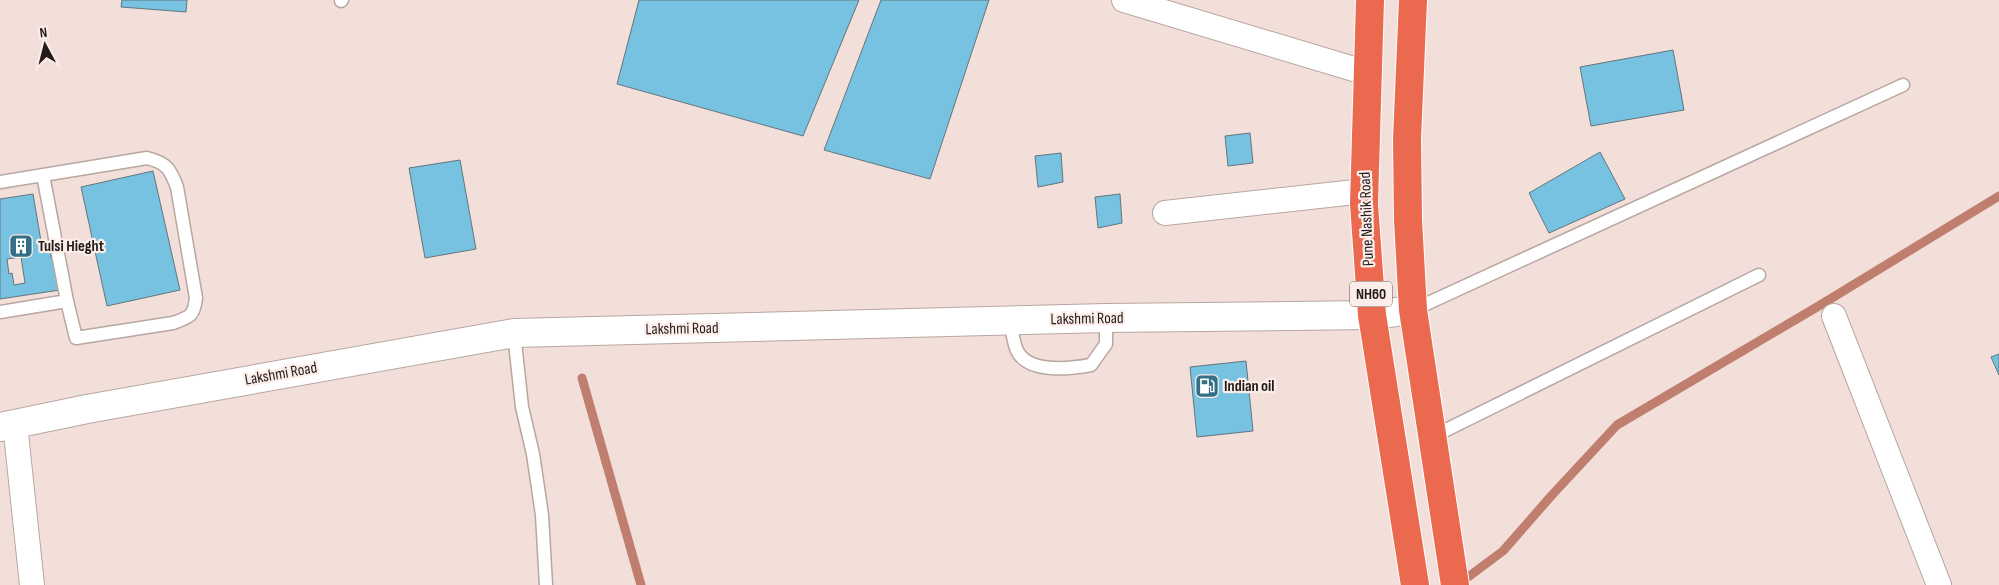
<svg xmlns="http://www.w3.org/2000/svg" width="1999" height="585" font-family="'Sofia Sans Condensed',sans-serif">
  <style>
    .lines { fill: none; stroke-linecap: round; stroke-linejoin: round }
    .stream { stroke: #c07e6f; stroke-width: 9 }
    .building { fill: #76c2e0; stroke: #64757c; fill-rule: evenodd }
    .lane-casing { stroke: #b8a6a1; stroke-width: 15 }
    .street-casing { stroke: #b8a6a1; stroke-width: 26 }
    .secondary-casing { stroke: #b8a6a1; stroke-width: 30 }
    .highway-casing { stroke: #fff; stroke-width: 30 }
    .lane { stroke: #fff; stroke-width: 12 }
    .street { stroke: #fff; stroke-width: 24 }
    .secondary { stroke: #fff; stroke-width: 28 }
    .highway { stroke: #ea694f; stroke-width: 28 }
    .labels { text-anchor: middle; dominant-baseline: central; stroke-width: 4.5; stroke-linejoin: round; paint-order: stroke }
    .shield { fill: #fdede9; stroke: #645a58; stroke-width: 1 }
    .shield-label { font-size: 15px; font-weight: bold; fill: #221b1a }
    .street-label { font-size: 16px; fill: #221b1a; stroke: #fdede9 }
    .poi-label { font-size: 16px; font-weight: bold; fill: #221b1a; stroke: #fdede9; text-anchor: start }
  </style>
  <rect width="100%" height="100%" fill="#f2dfda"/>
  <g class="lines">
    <path class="stream" d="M582 378 641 585
      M1460 583 1503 551 1552 495 1617 425 1822 304 1999 196"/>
  </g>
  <path class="building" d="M122 0H187L186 12 121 7Z
    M639 0H859L803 136 617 84Z
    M881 0H989L930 179 824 150Z
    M1673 50 1684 110 1591 126 1580 67Z
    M1250 133 1253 163 1228 166 1225 136Z
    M1600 152 1625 199 1549 233 1529 193Z
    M1061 153 1063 182 1038 187 1035 156Z
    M460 160 476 249 425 258 409 168Z
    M153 171 180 290 107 306 81 187Z
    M33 194 42 247 49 246 51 258 55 257 60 290 0 299V199ZM21 257 25 283 14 285 12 273 9 274 7 259Z
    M1120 194 1122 223 1098 228 1095 197Z
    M1999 354V375L1991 357Z
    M1246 361 1253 431 1197 437 1190 367Z"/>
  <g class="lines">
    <g class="lane-casing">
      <path id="lane" d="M341 1 342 0
        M0 182 147 158C167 163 170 169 177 187L196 298C194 316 190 317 173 323L76 338 67 301 43 175
        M1413 310 1903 85
        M0 312 67 301
        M1010 321C1012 330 1013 340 1016 348 1025 374 1069 369 1091 365L1106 344V318
        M514 333 522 407 533 454 542 515 546 585
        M1432 437 1759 275"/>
    </g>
    <g class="street-casing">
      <path id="street" d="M1124 0 1367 73
        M1165 213 1364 191
        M1834 316 1939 585
        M15 424 32 585"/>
    </g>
    <g class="secondary-casing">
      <path id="secondary" d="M0 427 87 409 514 333 1106 318 1372 315 1413 310"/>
    </g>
    <g class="highway-casing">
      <path id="highway" d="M1370 0 1364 204 1372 315 1415 585
        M1413 0 1407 139 1408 220 1413 310 1455 585"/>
    </g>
    <use href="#lane" class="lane"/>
    <use href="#street" class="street"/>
    <use href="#secondary" class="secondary"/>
    <use href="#highway" class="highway"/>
  </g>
  <defs>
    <g id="building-square" transform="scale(1.25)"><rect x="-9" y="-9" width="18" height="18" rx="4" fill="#337087" stroke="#fdede9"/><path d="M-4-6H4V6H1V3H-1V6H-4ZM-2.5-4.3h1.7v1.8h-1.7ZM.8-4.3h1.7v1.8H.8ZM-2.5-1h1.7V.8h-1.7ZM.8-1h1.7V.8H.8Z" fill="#fff"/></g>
    <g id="fuel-square" transform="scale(1.25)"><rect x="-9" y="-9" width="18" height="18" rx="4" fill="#337087" stroke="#fdede9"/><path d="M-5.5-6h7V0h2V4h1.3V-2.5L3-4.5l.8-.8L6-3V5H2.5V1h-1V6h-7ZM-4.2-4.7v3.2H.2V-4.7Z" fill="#fff"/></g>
  </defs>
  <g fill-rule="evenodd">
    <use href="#building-square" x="21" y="246"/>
    <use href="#fuel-square" x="1207" y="386"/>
  </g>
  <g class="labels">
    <rect class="shield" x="1350" y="281.5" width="42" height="25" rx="4"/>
    <g class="shield-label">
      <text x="1371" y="294">NH60</text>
    </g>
    <g class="street-label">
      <text transform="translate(1367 219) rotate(-92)">Pune Nashik Road</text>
      <text transform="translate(1087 319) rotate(-1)">Lakshmi Road</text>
      <text transform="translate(682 329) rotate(-1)">Lakshmi Road</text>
      <text transform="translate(281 374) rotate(-10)">Lakshmi Road</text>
    </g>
    <g class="poi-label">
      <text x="38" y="246">Tulsi Hieght</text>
      <text x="1224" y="386">Indian oil</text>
    </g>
  </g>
  <g transform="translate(45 45) rotate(353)" stroke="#fdede9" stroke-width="4" paint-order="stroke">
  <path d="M0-4L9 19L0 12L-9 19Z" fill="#221b1a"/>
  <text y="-8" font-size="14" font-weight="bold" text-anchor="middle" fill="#221b1a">N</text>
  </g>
</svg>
